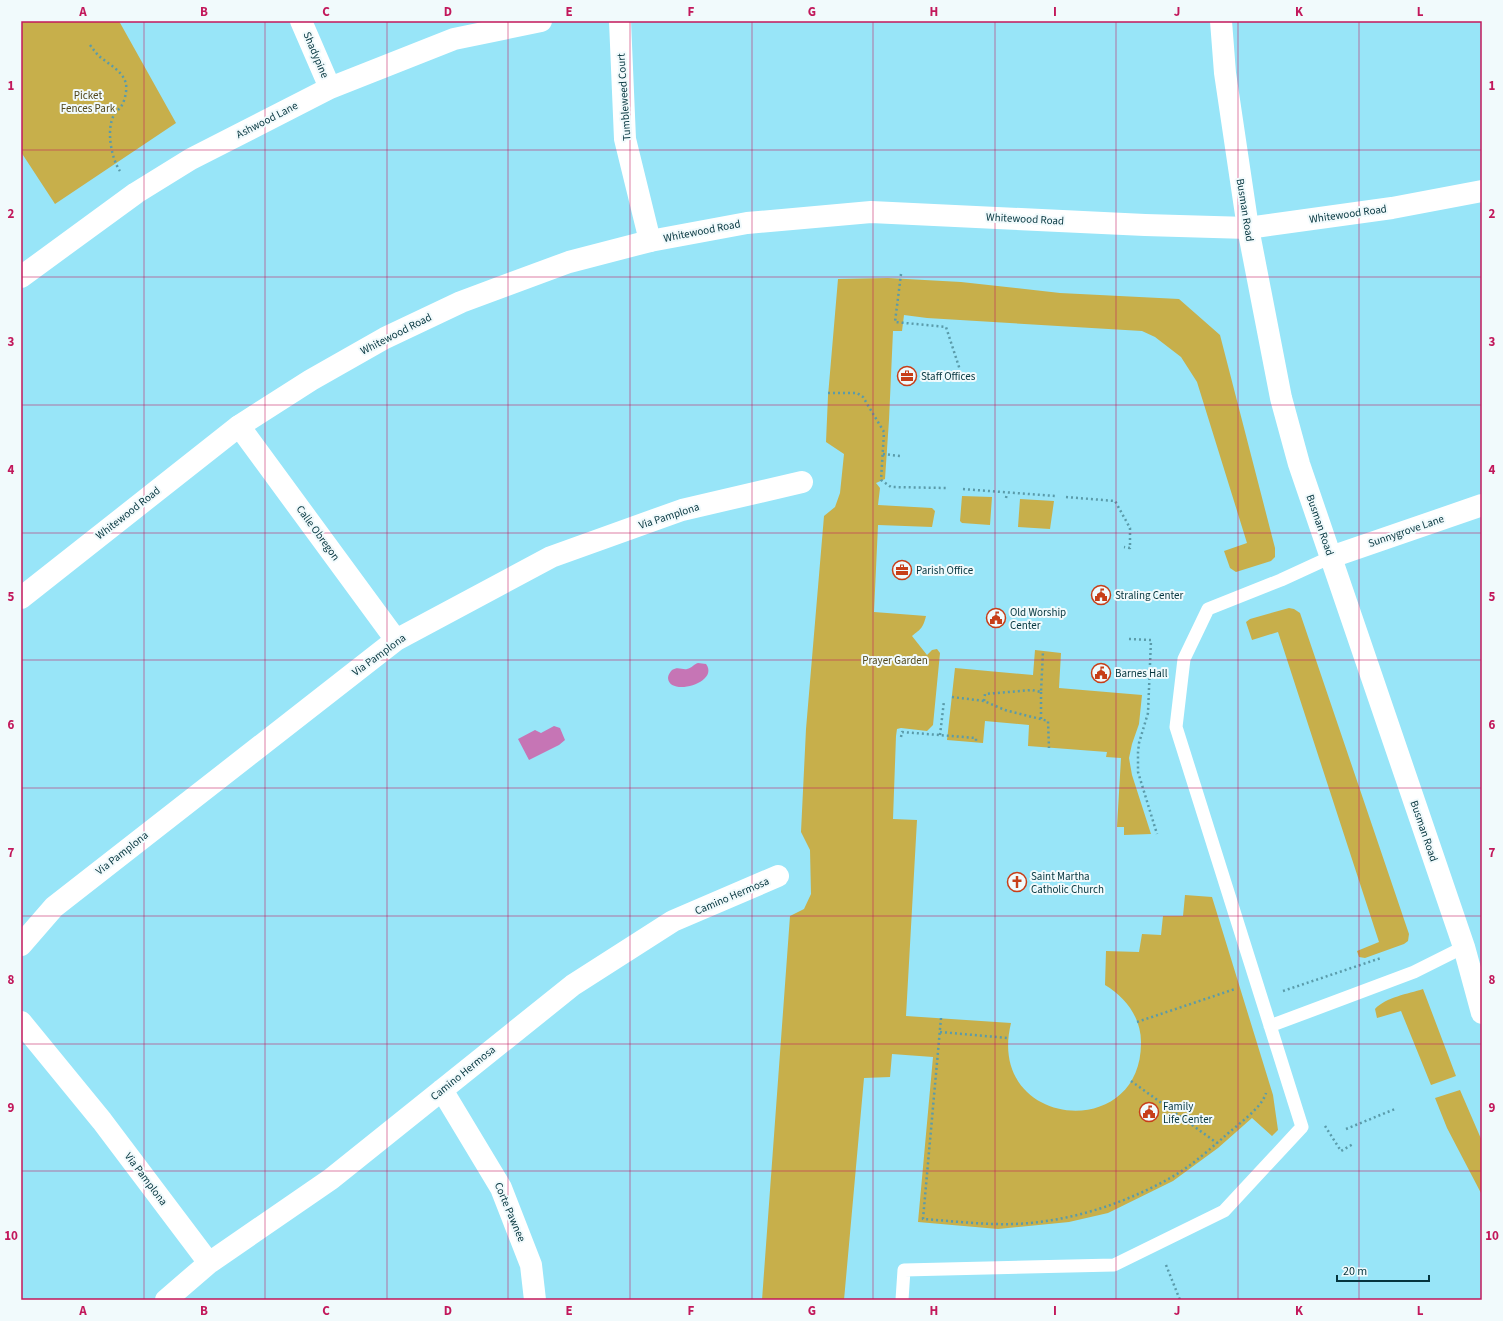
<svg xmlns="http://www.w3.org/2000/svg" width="1503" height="1321" font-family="'Source Sans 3',sans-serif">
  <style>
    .green { fill: #c7af4b }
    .water { fill: #c675b5 }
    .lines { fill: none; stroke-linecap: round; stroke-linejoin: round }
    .path { stroke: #5a9baa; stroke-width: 2.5; stroke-dasharray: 2 3; stroke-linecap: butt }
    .lane { stroke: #fff; stroke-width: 13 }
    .street { stroke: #fff; stroke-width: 22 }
    .secondary { stroke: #fff; stroke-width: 22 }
    .grid { fill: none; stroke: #c2185b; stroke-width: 1; stroke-opacity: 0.55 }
    .labels { text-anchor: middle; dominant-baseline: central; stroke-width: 4; stroke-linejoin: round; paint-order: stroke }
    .street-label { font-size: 11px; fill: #05353e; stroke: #f1fafc }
    .park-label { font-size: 11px; fill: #52471b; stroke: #f1fafc }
    .poi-label { font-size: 11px; fill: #05353e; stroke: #f1fafc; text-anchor: start }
    .neatline { fill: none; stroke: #c2185b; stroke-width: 1.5 }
    .grid-label { font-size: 13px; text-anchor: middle; font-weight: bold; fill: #c2185b }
  </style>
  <rect width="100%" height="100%" fill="#98e5f8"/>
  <path class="green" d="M21 21H119L176 123 55 204 21 152Z
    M888 278 961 282 1060 293 1179 299 1220 335 1275 548V557L1271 561 1236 572 1230 568 1224 551 1247 543 1197 382 1181 357 1155 337 1142 331 927 318 904 315 902 331H893L889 420 885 479 876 483 880 488 878 505 932 508 935 511 932 527 878 525 874 612 926 616C923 628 921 629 912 636L927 655 932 650 937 649 940 653 933 725 927 731 901 728 897 729 896 736 893 819 917 820 906 1016 1011 1023C985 1128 1142 1144 1141 1042 1141 1017 1125 997 1105 985L1106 951 1139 952 1142 934 1161 935 1163 916H1183L1185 895 1212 897 1273 1095 1278 1130 1272 1136 1252 1118 1218 1148 1173 1181 1108 1213 1069 1222 998 1229 918 1222 933 1057 892 1054 890 1077 864 1078 844 1300H762L790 916 804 909 811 894 810 850 801 832 806 729 824 516 835 507 840 493 844 454 826 442 828 396 838 279Z
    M962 496 992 497 990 525 962 523 960 521Z
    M1020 499 1054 501 1050 529 1018 527Z
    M1289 608 1294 609 1300 613 1409 934 1408 941 1404 944 1365 958 1359 957 1357 951 1379 942 1278 632 1252 640 1246 622 1250 619Z
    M1035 650 1061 653 1059 688 1142 695 1139 724 1132 744 1129 758 1132 775 1151 834 1124 835V827H1117L1121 758 1106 757 1107 752 1028 746 1029 725 985 721 983 743 947 740 955 668 1033 675Z
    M1423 989 1456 1076 1431 1085 1401 1011 1377 1018 1375 1009C1386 997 1408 994 1423 989Z
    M1460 1090 1482 1141V1195L1447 1128 1435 1098Z"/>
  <path class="water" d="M698 663 706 664C720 683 669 697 668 678 668 675 670 672 672 670 678 666 682 670 687 669 692 668 694 664 698 663Z
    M554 726 560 728 565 740 559 745 529 760 518 739 535 730 541 733Z"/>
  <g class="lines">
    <path class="path" d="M90 45C93 49 95 52 98 55 107 64 123 70 126 84 127 90 125 100 122 105 120 109 116 111 114 115 106 129 111 158 120 171
      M901 274 895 322 946 327 960 370
      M828 393H857L863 397 884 432 881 480 891 487 946 488
      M883 454 900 456
      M963 489 1055 496
      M1066 497 1115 501 1130 528V548L1124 547
      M1006 498 1007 493
      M1129 639 1151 640 1148 713 1139 743 1138 752V772L1157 834
      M952 697 984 701 1005 710 1048 721 1049 748
      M984 701 985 694 1032 690 1041 692 1043 651
      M1041 719V692
      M940 735 944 701
      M901 737 902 732 976 738V742
      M1283 991 1381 958
      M941 1018 923 1219C953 1221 984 1225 1014 1224 1069 1222 1124 1204 1172 1177 1191 1166 1209 1150 1225 1136 1237 1125 1262 1108 1266 1093
      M1137 1022 1235 989
      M940 1032 1008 1038
      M1131 1081 1217 1143
      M1325 1126 1341 1151 1353 1144
      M1346 1129 1395 1109
      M1166 1265 1180 1300"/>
    <path class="lane" d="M1270 1026 1414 972 1464 947
      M902 1300 904 1270 1114 1265 1224 1211 1302 1127 1176 727 1184 659 1208 609 1281 580 1331 557"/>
    <path class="street" d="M301 21 330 88
      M620 21 625 139 650 241
      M1221 21 1225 73 1248 228 1281 398 1299 464 1464 947 1482 1013
      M21 277 136 193 191 159 330 88 454 39 541 21
      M239 426 396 640
      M1331 557 1482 505
      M21 945 54 907 396 640 551 557 682 510 802 482
      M21 1022 102 1121 209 1263
      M442 1090 501 1188 531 1265 535 1300
      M166 1300 209 1263 331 1179 573 985 673 921 778 876"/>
    <path class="secondary" d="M21 598 239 426 311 380 385 338 461 302 569 262 650 241 747 223 871 212 1145 225 1248 228 1392 208 1482 191"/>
  </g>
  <path class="grid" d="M144 21V1300M265 21V1300M387 21V1300M508 21V1300M630 21V1300M752 21V1300M873 21V1300M995 21V1300M1116 21V1300M1238 21V1300M1359 21V1300M21 150H1482M21 277H1482M21 405H1482M21 533H1482M21 660H1482M21 788H1482M21 916H1482M21 1044H1482M21 1171H1482"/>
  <defs>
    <g id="office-ring" transform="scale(1)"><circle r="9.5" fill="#f1fafc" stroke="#c73e18" stroke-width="1.5"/><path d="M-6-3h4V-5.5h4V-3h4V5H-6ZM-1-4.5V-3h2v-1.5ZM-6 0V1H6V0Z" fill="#c73e18"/></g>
    <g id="civic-ring" transform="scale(1)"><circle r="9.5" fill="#f1fafc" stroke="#c73e18" stroke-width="1.5"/><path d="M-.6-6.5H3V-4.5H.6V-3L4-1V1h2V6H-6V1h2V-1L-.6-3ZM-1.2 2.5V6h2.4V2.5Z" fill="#c73e18"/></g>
    <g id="church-ring" transform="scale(1)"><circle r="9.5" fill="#f1fafc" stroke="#c73e18" stroke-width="1.5"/><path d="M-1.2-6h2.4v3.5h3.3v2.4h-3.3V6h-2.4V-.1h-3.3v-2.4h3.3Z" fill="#c73e18"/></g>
  </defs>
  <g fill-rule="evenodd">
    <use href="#office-ring" x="907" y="376"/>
    <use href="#office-ring" x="902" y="570"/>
    <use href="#civic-ring" x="1101" y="595"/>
    <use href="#civic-ring" x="996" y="618"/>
    <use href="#civic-ring" x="1101" y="673"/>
    <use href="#church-ring" x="1017" y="882"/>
    <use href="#civic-ring" x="1149" y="1112"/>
  </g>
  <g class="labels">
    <g class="street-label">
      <text transform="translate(316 55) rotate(67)">Shadypine</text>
      <text transform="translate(624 97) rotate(-94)">Tumbleweed Court</text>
      <text transform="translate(267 120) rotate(-27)">Ashwood Lane</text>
      <text transform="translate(1245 210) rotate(81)">Busman Road</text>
      <text transform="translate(1348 214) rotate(-8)">Whitewood Road</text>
      <text transform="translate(1025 219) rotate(3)">Whitewood Road</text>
      <text transform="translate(702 231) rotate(-11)">Whitewood Road</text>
      <text transform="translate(396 334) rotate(-27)">Whitewood Road</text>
      <text transform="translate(128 513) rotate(-38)">Whitewood Road</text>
      <text transform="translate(669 516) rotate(-18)">Via Pamplona</text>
      <text transform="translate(1320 525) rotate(71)">Busman Road</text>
      <text transform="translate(1406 531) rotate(-19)">Sunnygrove Lane</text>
      <text transform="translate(318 533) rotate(54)">Calle Obregon</text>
      <text transform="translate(379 655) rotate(-36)">Via Pamplona</text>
      <text transform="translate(1424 831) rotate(71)">Busman Road</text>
      <text transform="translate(122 853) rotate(-38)">Via Pamplona</text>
      <text transform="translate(732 896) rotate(-23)">Camino Hermosa</text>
      <text transform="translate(463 1073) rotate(-39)">Camino Hermosa</text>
      <text transform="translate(146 1179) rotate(53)">Via Pamplona</text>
      <text transform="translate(510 1212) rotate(67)">Corte Pawnee</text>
    </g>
    <g class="park-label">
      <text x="88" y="95">Picket<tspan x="88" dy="13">Fences Park</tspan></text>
      <text x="895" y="660">Prayer Garden</text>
    </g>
    <g class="poi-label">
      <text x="921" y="376">Staff Offices</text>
      <text x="916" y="570">Parish Office</text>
      <text x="1115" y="595">Straling Center</text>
      <text x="1010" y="612">Old Worship<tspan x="1010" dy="13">Center</tspan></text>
      <text x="1115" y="673">Barnes Hall</text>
      <text x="1031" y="876">Saint Martha<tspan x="1031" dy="13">Catholic Church</tspan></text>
      <text x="1163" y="1106">Family<tspan x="1163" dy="13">Life Center</tspan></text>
    </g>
  </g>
  <rect width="1503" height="1321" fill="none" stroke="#f1fafc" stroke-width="44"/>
  <path d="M1337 1275v6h92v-6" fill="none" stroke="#05353e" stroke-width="2"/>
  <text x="1343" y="1275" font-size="12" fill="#05353e" stroke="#f1fafc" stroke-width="3" paint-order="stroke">20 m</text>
  <rect x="22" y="22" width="1459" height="1277" class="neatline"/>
  <g class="grid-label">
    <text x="83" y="16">A</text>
    <text x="204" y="16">B</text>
    <text x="326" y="16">C</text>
    <text x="448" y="16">D</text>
    <text x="569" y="16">E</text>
    <text x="691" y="16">F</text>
    <text x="812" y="16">G</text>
    <text x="934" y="16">H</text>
    <text x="1055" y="16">I</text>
    <text x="1177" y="16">J</text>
    <text x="1299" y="16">K</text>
    <text x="1420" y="16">L</text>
    <text x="11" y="90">1</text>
    <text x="1492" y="90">1</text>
    <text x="11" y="218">2</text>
    <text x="1492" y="218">2</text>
    <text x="11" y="346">3</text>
    <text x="1492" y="346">3</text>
    <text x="11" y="474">4</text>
    <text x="1492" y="474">4</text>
    <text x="11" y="601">5</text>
    <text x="1492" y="601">5</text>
    <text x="11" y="729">6</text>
    <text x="1492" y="729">6</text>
    <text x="11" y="857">7</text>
    <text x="1492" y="857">7</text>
    <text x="11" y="984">8</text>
    <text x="1492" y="984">8</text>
    <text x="11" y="1112">9</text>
    <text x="1492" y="1112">9</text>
    <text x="11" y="1240">10</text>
    <text x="1492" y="1240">10</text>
    <text x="83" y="1315">A</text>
    <text x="204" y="1315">B</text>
    <text x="326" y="1315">C</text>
    <text x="448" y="1315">D</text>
    <text x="569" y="1315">E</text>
    <text x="691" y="1315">F</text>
    <text x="812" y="1315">G</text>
    <text x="934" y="1315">H</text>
    <text x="1055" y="1315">I</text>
    <text x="1177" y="1315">J</text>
    <text x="1299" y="1315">K</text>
    <text x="1420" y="1315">L</text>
  </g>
</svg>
